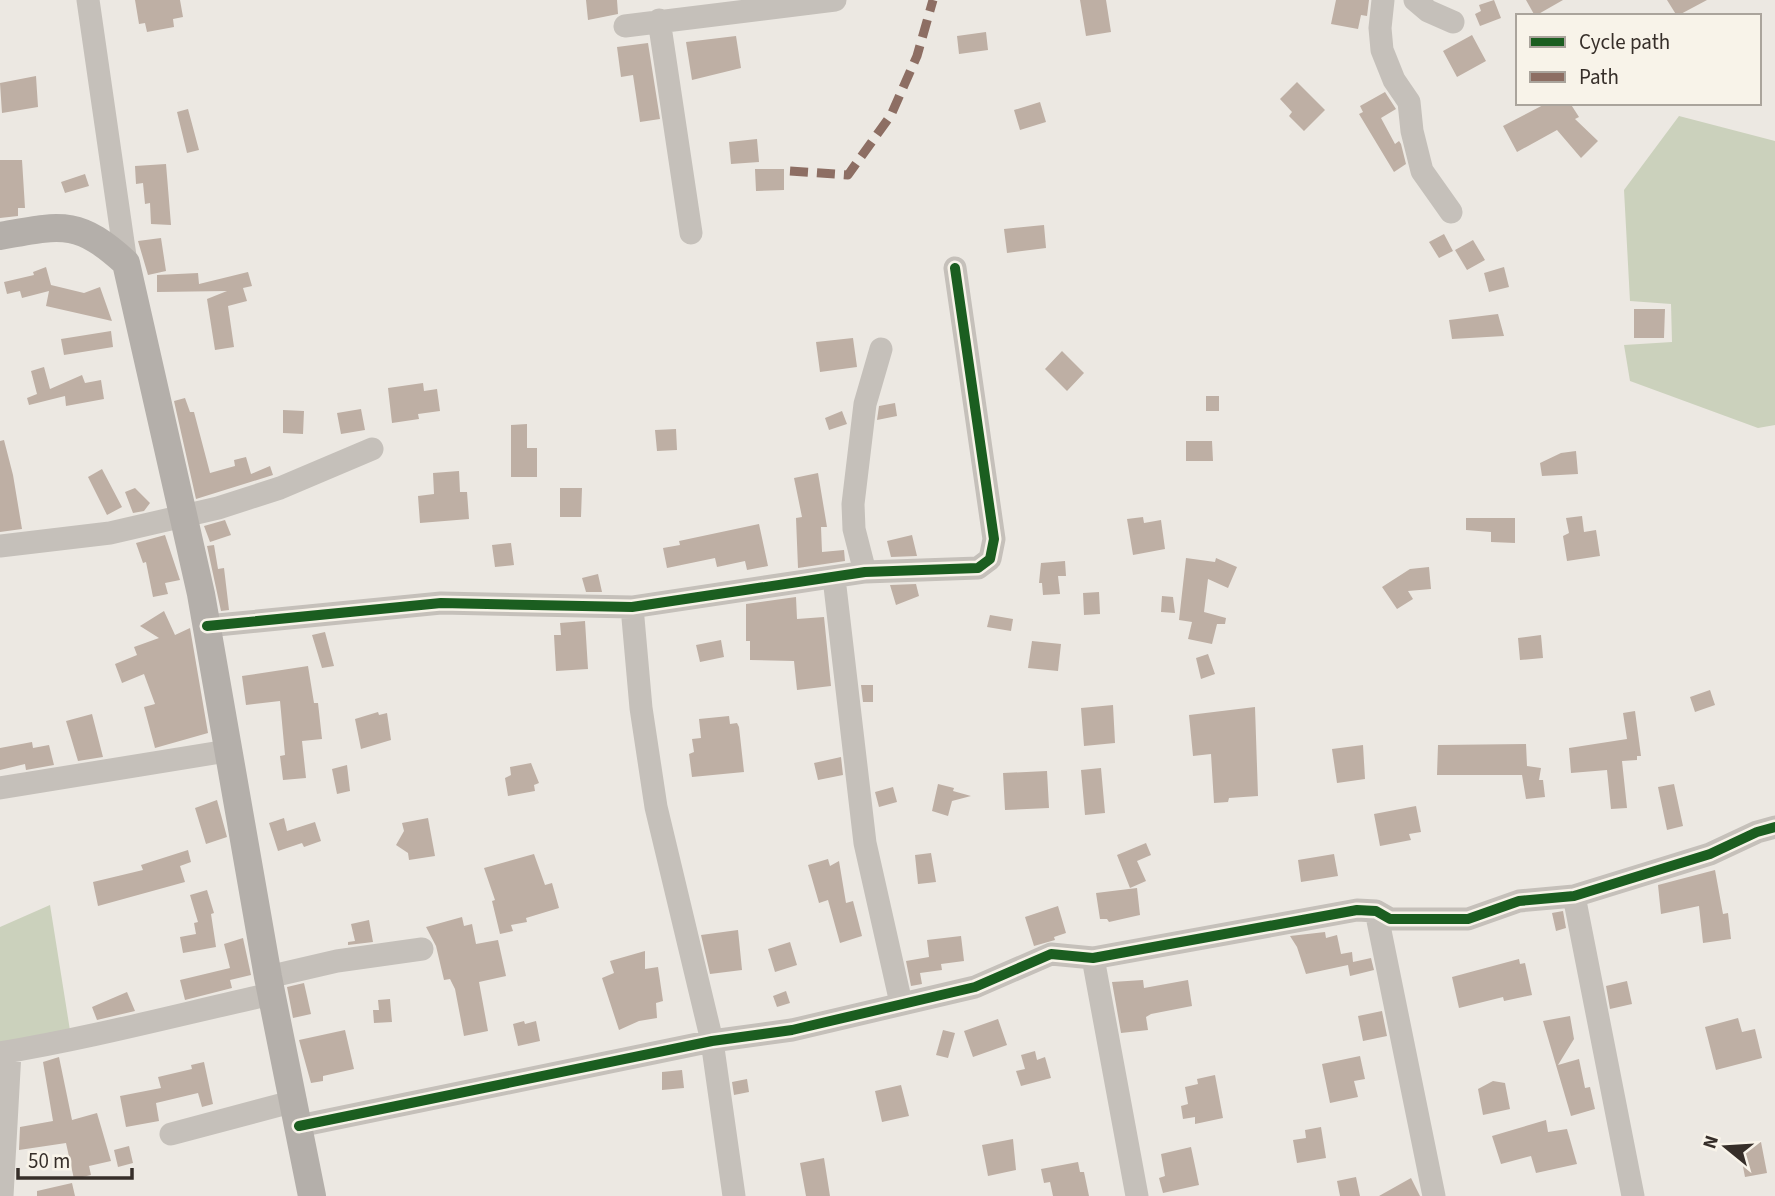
<svg xmlns="http://www.w3.org/2000/svg" width="1775" height="1196" font-family="'Source Sans 3',sans-serif">
<style>
.green{fill:#cbd1bc}
.building{fill:#beafa4}
.lines{fill:none;stroke-linecap:round;stroke-linejoin:round}
.minor{stroke:#c5c0ba;stroke-width:23}
.major{stroke:#b4afaa;stroke-width:28}
.quiet{stroke:#8d6e63;stroke-width:9;stroke-dasharray:18 9;stroke-linecap:butt}
.cycleway-casing{stroke:#f8f3e9;stroke-width:15}
.cycleway{stroke:#1b5e20;stroke-width:10}
</style>
<rect width="100%" height="100%" fill="#ece8e2"/>
<path class="green" d="M1679,116L1775,141V425L1758,428L1630,381L1624,345L1672,342L1671,304L1630,301L1624,190Z
M50,905L72,1043L0,1055V927Z"/>
<path class="building" d="M135,0H180L183,17L173,19L174,27L147,32L145,23L139,24Z
M586,0H617L618,14L588,20Z
M1080,0H1106L1111,32L1086,36Z
M1336,0H1369L1367,16L1361,15L1358,29L1331,24Z
M1494,0L1501,18L1480,26L1475,14L1481,11L1479,5Z
M1526,0H1563L1535,16Z
M1667,0H1707L1677,16Z
M986,32L988,50L959,54L957,36Z
M1472,35L1486,61L1457,77L1443,51Z
M736,36L741,68L692,80L686,42Z
M648,43L660,119L640,122L633,75L621,77L617,47Z
M36,76L38,107L2,113L0,83Z
M1297,82L1325,110L1304,131L1289,116L1292,112L1280,99Z
M1385,92L1396,109L1381,118L1395,144L1399,141L1401,144L1406,164L1394,172L1359,114L1363,112L1360,106Z
M1040,102L1046,122L1020,130L1014,110Z
M1547,103H1570L1579,117L1575,119L1598,141L1581,158L1557,130L1517,152L1503,126Z
M188,109L199,150L187,153L177,112Z
M757,139L759,162L731,164L729,142Z
M0,160H22L25,208H18V216L0,218Z
M166,164L171,225L151,224L150,203L145,204L143,183L136,184L135,166Z
M755,169H784V190L756,191Z
M85,174L89,186L65,193L61,182Z
M1044,225L1046,248L1007,253L1004,229Z
M1444,234L1453,251L1439,258L1429,242Z
M161,238L166,271L148,275L138,241Z
M1473,240L1485,260L1467,270L1455,250Z
M46,267L51,285L84,293L100,287L112,321L46,306L49,291L22,298L20,291L7,294L4,282L34,275L33,272Z
M1504,267L1509,287L1489,292L1484,273Z
M248,272L252,286L243,288L247,301L228,306L234,347L215,350L207,299L227,291L157,292V275L198,273L199,284Z
M1634,309H1665L1664,338H1634Z
M1498,314L1504,336L1452,339L1449,320Z
M111,331L113,347L64,355L61,339Z
M853,338L857,367L820,372L816,342Z
M1062,351L1084,373L1067,391L1045,369Z
M44,367L50,389L82,375L85,383L101,380L104,399L66,406L65,396L29,405L27,398L37,394L31,371Z
M423,383L424,391L437,389L440,411L418,414L419,419L392,423L388,388Z
M1206,396H1219V411H1206Z
M185,398L190,412H194L210,473L235,466L234,460L246,457L251,474L270,466L273,475L196,499L174,401Z
M895,403L897,416L877,420L879,406Z
M361,409L365,430L341,434L337,413Z
M283,410L304,411L303,434L283,433Z
M842,411L847,424L829,430L825,418Z
M527,424V448H537V477H511V425Z
M676,429L677,450L657,451L655,430Z
M4,440L13,475L22,529L0,532V441Z
M1186,441H1212L1213,461H1186Z
M1576,451L1578,474L1542,476L1540,463L1561,453Z
M102,469L122,507L107,515L88,477Z
M459,471L460,492H467L469,519L420,523L418,496L434,494L433,473Z
M818,473L827,527H821L822,552L844,550L845,561L798,568L796,518L802,517L794,478Z
M135,488L150,503L144,511L133,513L125,492Z
M560,488H582L581,517H560Z
M1582,516L1584,532L1596,530L1600,556L1567,561L1563,536L1569,533L1566,518Z
M1143,517L1144,523L1161,520L1165,549L1133,555L1127,519Z
M1466,518H1515V543L1491,542V532L1466,530Z
M225,520L231,535L210,542L204,526Z
M759,524L768,566L747,570L745,561L717,567L715,558L667,568L663,548L680,545L679,541Z
M165,535L180,580L165,583L168,594L153,597L146,562L143,563L136,543Z
M912,535L917,556L891,557L887,541Z
M511,543L514,565L495,567L492,545Z
M214,545L218,569L224,568L229,610L221,611L207,546Z
M1186,558L1215,562L1216,558L1237,567L1228,588L1208,579L1204,612L1226,618L1225,624H1217L1212,644L1188,639L1192,622L1179,620Z
M1065,561L1066,576H1058L1060,594L1043,595L1042,583H1039L1041,563Z
M1429,567L1431,589L1408,591L1413,599L1397,609L1382,587L1410,569Z
M598,574L602,592H586L582,578Z
M916,584L919,596L896,605L890,585Z
M1099,592L1100,614L1084,615L1083,593Z
M1162,596L1173,597L1175,613L1161,612Z
M796,597L797,619L824,617L831,686L797,690L794,661L750,660V641H746V604Z
M164,611L175,635L190,628L208,733L155,748L144,707L155,704L144,674L122,683L115,664L137,655L134,647L159,638L140,626Z
M990,615L1013,619L1011,631L987,627Z
M585,621L588,669L556,671L554,635H561L560,623Z
M325,632L334,666L322,668L312,635Z
M1541,635L1543,658L1520,660L1518,638Z
M721,640L724,657L700,662L696,645Z
M1032,641L1061,644L1058,671L1028,668Z
M1208,654L1215,674L1201,679L1196,658Z
M308,666L314,703H318L322,739L302,741L306,778L283,780L280,756L285,755L280,701L246,705L242,676Z
M861,685H873V702H863Z
M1710,690L1715,705L1695,712L1690,697Z
M1113,705L1115,743L1084,746L1081,708Z
M1255,707L1258,796L1229,798L1228,802L1214,803L1211,754L1193,756L1189,715Z
M1635,711L1641,756H1637V760L1622,761L1627,808L1611,809L1607,770L1571,773L1569,748L1627,739L1623,713Z
M378,712L379,715L387,713L391,740L361,749L355,719Z
M92,714L103,757L78,761L66,721Z
M729,716L730,724L737,723L739,727L744,772L692,777L689,754L694,752L692,739L701,738L699,719Z
M32,742L33,748L49,745L54,765L26,770L25,764L0,770V748Z
M1526,744L1527,766L1541,768L1539,780H1543L1545,797L1526,799L1522,775H1437L1438,745Z
M1363,745L1365,779L1337,783L1332,749Z
M841,757L843,775L818,780L814,763Z
M531,763L539,783L534,785L535,791L508,796L505,778L511,775L510,767Z
M347,765L350,791L337,794L332,769Z
M1101,768L1105,813L1085,815L1081,770Z
M1047,771L1049,808L1005,810L1003,773Z
M938,784L954,788L953,791L971,796L952,801L948,816L932,811Z
M1674,784L1683,826L1667,830L1658,787Z
M893,787L897,802L879,807L875,792Z
M217,800L227,837L206,844L195,808Z
M1416,806L1421,832L1409,834L1411,840L1380,846L1374,814Z
M284,818L287,831L315,822L321,841L304,847L302,843L278,851L269,823Z
M428,818L435,856L409,860L408,853L396,845L404,831L402,823Z
M1146,843L1151,855L1137,861L1146,881L1130,888L1117,855Z
M188,850L191,862L180,866L185,882L98,906L93,882L143,870L141,865Z
M931,853L936,882L918,884L915,855Z
M534,854L545,885L552,883L559,908L526,918L527,922L511,925L513,931L500,934L492,901L495,900L484,868Z
M1334,854L1338,876L1301,882L1298,860Z
M828,859L830,866L839,861L846,903L853,901L862,936L840,943L828,900L819,903L808,865Z
M1715,870L1723,914L1728,913L1731,939L1703,943L1699,906L1661,914L1658,885Z
M1137,888L1140,915L1109,922L1107,919H1100L1096,893Z
M207,890L214,913L211,914L216,947L183,953L180,937L196,934L194,923L198,922L190,895Z
M1058,906L1066,933L1054,937L1055,940L1034,946L1025,917Z
M1563,911L1566,928L1556,931L1552,913Z
M462,917L464,926L472,924L476,944L498,940L506,976L479,982L488,1031L464,1036L455,989L450,979L444,980L436,946L426,927Z
M369,920L373,942L348,945V942L355,941L351,924Z
M738,930L742,970L710,974L701,935Z
M1325,932L1326,938L1337,935L1341,954L1352,952L1353,962L1371,958L1374,970L1350,976L1348,965L1306,974L1297,947L1290,936Z
M961,936L964,961L941,964L942,970L920,973L922,984L911,986L906,961L929,957L927,940Z
M243,938L251,975L230,980L232,988L185,1000L180,980L230,968L224,944Z
M790,942L797,965L775,972L768,949Z
M645,951V969L658,967L663,1001L656,1003L657,1018L639,1021L619,1030L602,978L614,973L610,961Z
M1519,959L1520,964L1525,963L1532,995L1504,1001L1503,997L1459,1008L1452,977Z
M1143,980L1144,988L1188,980L1192,1006L1151,1014L1146,1017L1148,1030L1121,1033L1112,982Z
M1627,981L1632,1004L1610,1009L1606,986Z
M304,983L311,1014L293,1018L287,987Z
M786,991L790,1003L777,1007L773,996Z
M127,992L135,1011L97,1020L92,1007Z
M390,999L392,1022L374,1023L373,1010H379L378,1000Z
M1382,1011L1387,1036L1363,1041L1358,1016Z
M1570,1016L1574,1039L1558,1065L1579,1059L1585,1088L1590,1087L1595,1109L1571,1116L1543,1021Z
M1738,1018L1742,1032L1755,1029L1762,1058L1716,1070L1705,1027Z
M998,1019L1007,1045L973,1057L964,1031Z
M524,1021L525,1024L536,1021L540,1041L518,1046L513,1024Z
M345,1030L354,1069L323,1076V1081L311,1083L299,1040Z
M943,1030L955,1033L948,1058L936,1055Z
M1035,1051L1037,1060L1045,1057L1051,1078L1021,1086L1016,1071L1025,1069L1021,1055Z
M1360,1056L1365,1079L1354,1081L1358,1097L1330,1103L1322,1064Z
M59,1057L72,1120L97,1113L111,1161L89,1166L91,1175L74,1179L66,1143L19,1150L20,1127L53,1121L43,1062Z
M204,1062L213,1104L202,1107L198,1093L156,1103L159,1121L126,1127L120,1096L161,1088L158,1077L192,1069L191,1065Z
M682,1070L684,1088L662,1090V1072Z
M1215,1075L1223,1118L1195,1124V1117L1183,1119L1181,1106L1188,1104L1185,1087L1198,1084L1197,1079Z
M747,1079L749,1092L734,1095L732,1082Z
M1493,1081L1505,1083L1510,1109L1483,1115L1478,1089Z
M901,1085L909,1116L882,1122L875,1091Z
M1546,1120L1548,1132L1567,1129L1577,1164L1536,1173L1531,1156L1501,1164L1492,1136Z
M1321,1127L1326,1158L1297,1163L1293,1140L1306,1138L1305,1130Z
M1013,1139L1016,1170L988,1176L982,1145Z
M1761,1142L1767,1173L1745,1177L1739,1146Z
M129,1146L133,1163L118,1167L114,1150Z
M1191,1147L1199,1185L1163,1193L1159,1178L1165,1176L1161,1154Z
M824,1158L830,1196H806L800,1163Z
M1078,1162L1080,1172H1084L1089,1196H1053L1050,1182L1044,1183L1041,1169Z
M1356,1177L1360,1196H1340L1337,1181Z
M1411,1178L1420,1196H1379Z
M72,1183L75,1196H37V1191Z"/>
<g class="lines">
<path class="minor" d="M88,0L126,263
M1383,0L1380,28L1382,50L1394,80L1409,102L1412,131L1422,171L1451,212
M1415,0L1428,11L1453,22
M659,20L691,233
M625,26L835,0
M0,546L110,533L218,508L280,488L372,449
M865,572L854,529L853,504L865,404L881,349
M834,578L865,843L901,1003
M632,607L641,708L656,807L712,1041L734,1196
M207,626L441,603L632,607L865,572L978,568L990,559L994,539L955,268
M0,788L227,751
M1574,896L1633,1196
M1376,911L1434,1196
M1093,958L1137,1196
M268,977L337,961L422,949
M0,1053C91,1038 181,1014 271,994
M299,1126L712,1041L792,1030L975,987L1051,954L1093,958L1357,910L1376,911L1390,919H1468L1519,901L1574,896L1710,854L1757,832L1775,827
M171,1134L295,1101
M2,1196L10,1052"/>
<path class="major" d="M0,236C61,225 78,219 126,263L201,594L268,977L312,1196"/>
<path class="quiet" d="M790,171L848,175L891,115L917,56L933,0"/>
<defs>
<path id="cycleway" d="M207,626L441,603L632,607L865,572L978,568L990,559L994,539L955,268
M299,1126L712,1041L792,1030L975,987L1051,954L1093,958L1357,910L1376,911L1390,919H1468L1519,901L1574,896L1710,854L1757,832L1775,827"/>
</defs>
<use href="#cycleway" class="cycleway-casing"/>
<use href="#cycleway" class="cycleway"/>
</g>
<rect x="1516" y="14" width="245" height="91" fill="#f8f3e9" stroke="#aaa49c" stroke-width="2"/>
<rect x="1530" y="37" width="35" height="10" fill="#1b5e20" stroke="#aaa49c" stroke-width="2"/>
<text x="1579" y="49" font-size="21" fill="#362e29">Cycle path</text>
<rect x="1530" y="72" width="35" height="10" fill="#8d6e63" stroke="#aaa49c" stroke-width="2"/>
<text x="1579" y="84" font-size="21" fill="#362e29">Path</text>
<g transform="translate(1726 1147) rotate(288)" stroke="#f8f3e9" stroke-width="5" paint-order="stroke">
<path d="M0-5L12 26L0 18L-12 26Z" fill="#362e29"/>
<text y="-10" font-size="19" font-weight="bold" text-anchor="middle" fill="#362e29">N</text>
</g>
<path d="M18 1168v10h114v-10" fill="none" stroke="#362e29" stroke-width="3.5"/>
<text x="28" y="1168" font-size="21" fill="#362e29" stroke="#f8f3e9" stroke-width="5" paint-order="stroke">50 m</text>
</svg>
